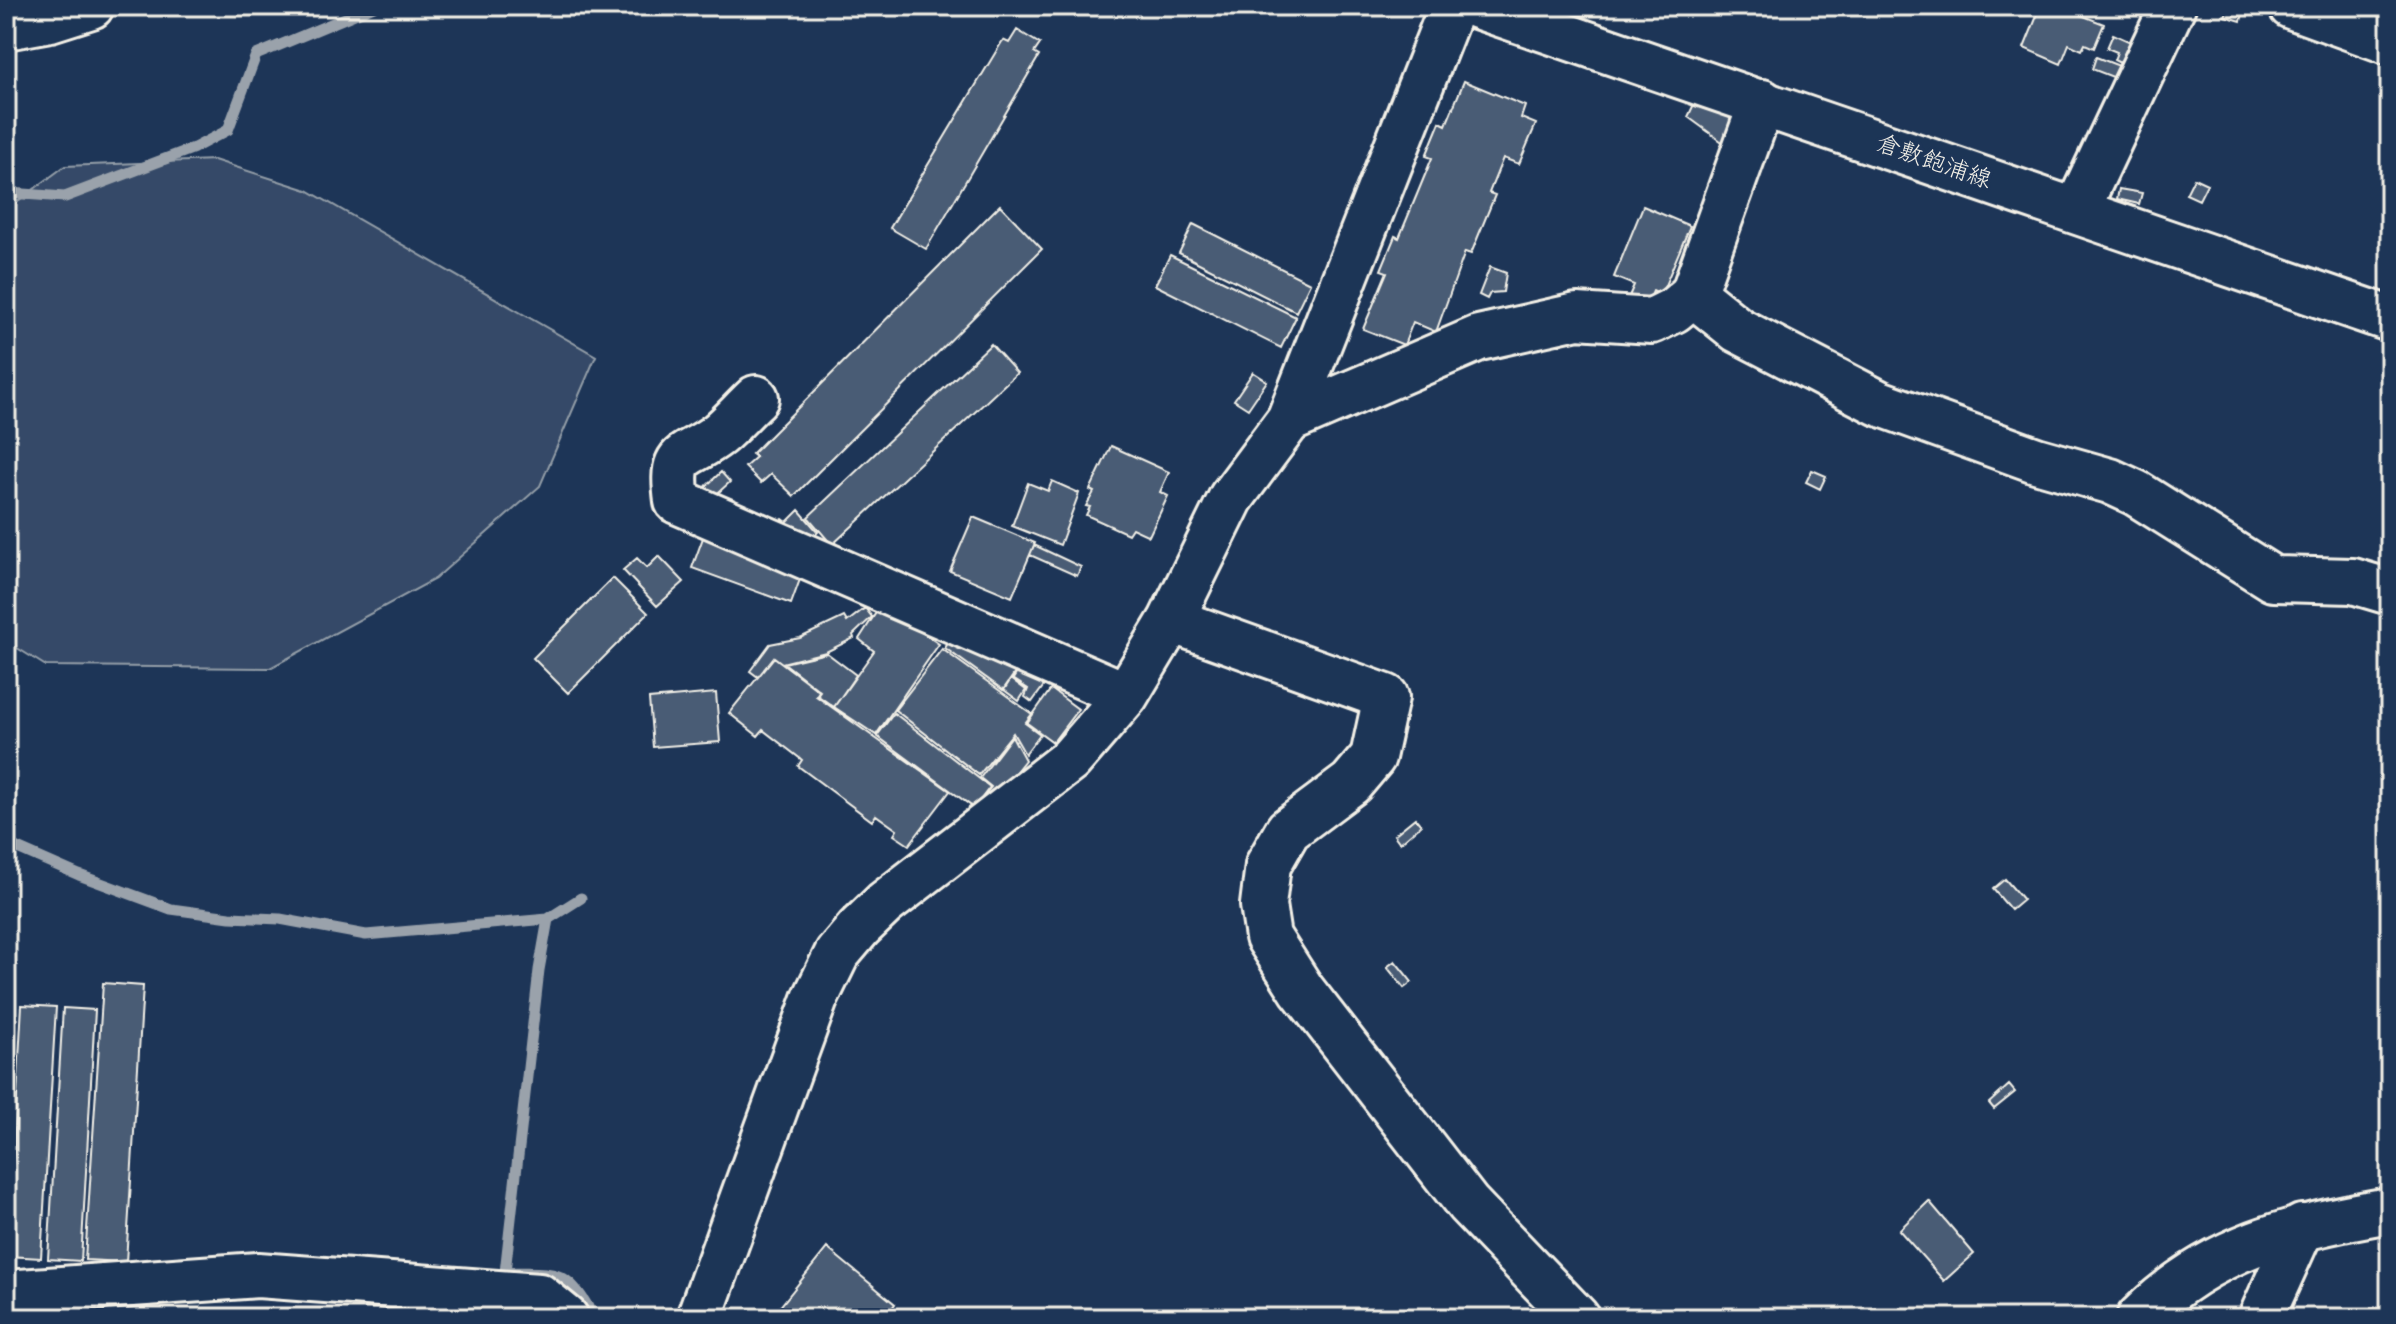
<svg xmlns="http://www.w3.org/2000/svg" width="2396" height="1324" font-family="'Shantell Sans','Klee One',sans-serif">
<style>
.green{fill:#354a67;stroke:#949ea8;stroke-width:2}
.lines{fill:none;stroke-linecap:round;stroke-linejoin:round}
.stream{stroke:#9aa2ab;stroke-width:11}
.building{fill:#485b74;stroke:#f4f1e8;stroke-width:2}
.minor-casing{stroke:#f4f1e8;stroke-width:50}
.major-casing{stroke:#f4f1e8;stroke-width:50}
.minor{stroke:#1d3557;stroke-width:44}
.major{stroke:#1d3557;stroke-width:44}
.labels{text-anchor:middle;dominant-baseline:central;stroke-width:6;stroke-linejoin:round;paint-order:stroke}
.street-label{font-size:24px;fill:#f4f1e8;stroke:#1d3557}
</style>
<rect width="100%" height="100%" fill="#1d3557"/>
<filter id="ink" filterUnits="userSpaceOnUse"><feTurbulence type="fractalNoise" baseFrequency=".0125" numOctaves="2"/><feDisplacementMap in="SourceGraphic" scale="16" xChannelSelector="R" yChannelSelector="G"/><feConvolveMatrix kernelMatrix="1 2 1 2 8 2 1 2 1" color-interpolation-filters="sRGB"/></filter>
<g filter="url(#ink)">
<path class="green" d="M214,160L307,190L596,356L540,486L435,579L270,668L46,666L6,641V210L65,166Z"/>
<g class="lines">
<path class="stream" d="M6,195L10,193L65,197L194,148L228,130L256,55L374,6
M6,843L79,875L171,909L230,917L280,919L366,935L548,919
M581,898L548,919L539,970L505,1272C549,1274 564,1265 588,1307L586,1318"/>
</g>
<path class="building" d="M2041,6H2058L2104,24L2094,48L2085,44L2082,50L2069,44L2061,64L2024,48Z
M2229,6L2245,7L2241,21L2225,16Z
M1017,30L1040,44L1034,53L1039,56L926,249L890,228L1003,40L1009,43Z
M2113,34L2133,43L2124,65L2114,60L2117,52L2107,48Z
M2096,57L2122,67L2118,79L2092,69Z
M1464,81L1525,106L1521,118L1536,124L1519,164L1503,158L1489,193L1495,195L1471,254L1465,252L1436,332L1413,322L1404,345L1363,329L1387,272L1381,270L1395,236L1399,238L1432,158L1426,156L1440,122L1446,125Z
M1695,102L1748,121L1725,144L1688,117Z
M2194,178L2207,184L2199,200L2186,194Z
M2119,189L2142,193L2139,204L2117,199Z
M1000,205L1042,249L794,496L771,474L761,483L745,467L756,457L752,454Z
M1643,206L1690,226L1661,295L1653,291L1645,310L1626,303L1634,285L1614,277Z
M1193,224L1310,283L1296,312L1179,253Z
M1170,255L1296,317L1281,348L1155,285Z
M1490,267L1506,273L1503,292L1490,293L1487,299L1479,295Z
M991,344L1017,373L832,545L808,517Z
M1253,372L1267,381L1248,409L1234,400Z
M1111,446L1169,472L1160,492L1168,496L1149,536L1132,528L1128,534L1086,515L1090,507L1086,506L1094,492L1090,490Z
M1812,470L1826,476L1820,489L1806,482Z
M721,472L730,482L710,500L701,491Z
M1052,481L1079,493L1060,545L1012,526L1028,483L1048,491Z
M799,510L818,532L802,548L767,532L783,519L787,522Z
M973,517L1035,543L1012,597L950,571Z
M704,535L803,571L791,604L692,568Z
M1034,545L1081,567L1077,576L1030,555Z
M659,556L684,582L657,606L623,570L637,558L647,568Z
M613,578L648,613L568,693L533,658Z
M881,605L939,644L876,735L834,707L874,651L859,639Z
M865,608L872,617L853,635L854,638L826,652L782,663L774,657L758,677L750,671L770,644L800,638L844,617L847,622Z
M952,637L1019,667L1003,690L945,648Z
M942,649L1032,714L1025,723L1040,734L1025,754L1013,733L979,775L895,710Z
M827,653L856,675L834,707L817,695L820,691L784,663Z
M774,657L819,691L816,696L950,791L909,845L894,835L897,830L876,815L872,821L798,766L802,760L763,730L758,736L729,713Z
M1020,668L1048,680L1032,702L1025,697L1028,689L1013,679Z
M1011,679L1026,690L1019,701L1004,690Z
M1051,689L1078,709L1053,742L1027,723Z
M716,693L720,742L653,747L649,699Z
M894,713L990,787L974,808L877,736Z
M1012,736L1025,760L994,799L986,793L991,787L980,778Z
M1415,818L1421,825L1400,843L1394,835Z
M2005,879L2023,900L2011,910L1993,889Z
M1395,961L1412,982L1404,988L1387,967Z
M103,983L143,986L126,1262L85,1260Z
M22,1005L56,1007L41,1258L8,1256Z
M63,1008L95,1010L81,1261L48,1259Z
M2009,1085L2015,1092L1994,1109L1989,1103Z
M1929,1201L1974,1254L1944,1281L1899,1230Z
M827,1248L895,1304L884,1318H771Z"/>
<g class="lines">
<defs>
<path id="minor" d="M2291,6L2390,42
M2077,210L2173,6
M1693,294L1762,102
M756,398C744,409 732,423 719,434C684,461 670,447 677,501L1126,695
M1289,420L1479,338L1577,316L1652,321L1674,310L1693,294L1738,330L1879,403L2036,460L2110,481L2136,493L2273,579L2353,581L2390,592
M1171,620L1386,697L1373,757L1351,783L1288,830L1268,865L1263,905L1268,937L1302,990L1468,1204L1577,1318
M6,1293L258,1275L539,1296L566,1318
M699,1318L815,999L837,954L859,928L885,903L1070,760L1126,695L1171,620L1231,498L1289,420L1452,6
M2139,1318C2210,1247 2294,1226 2390,1210
M2261,1318L2302,1227"/>
<path id="major" d="M1477,6L2390,319
M6,27L50,19L91,6"/>
</defs>
<use href="#minor" class="minor-casing"/>
<use href="#major" class="major-casing"/>
<use href="#minor" class="minor"/>
<use href="#major" class="major"/>
</g>
</g>
<g class="labels">
<g class="street-label">
<text transform="translate(1934 161) rotate(19)">倉敷飽浦線</text>
</g>
</g>
<rect width="2396" height="1324" fill="none" stroke="#1d3557" stroke-width="32"/>
<rect x="16" y="16" width="2364" height="1292" fill="none" stroke="#f4f1e8" stroke-width="3" filter="url(#ink)"/>
</svg>
